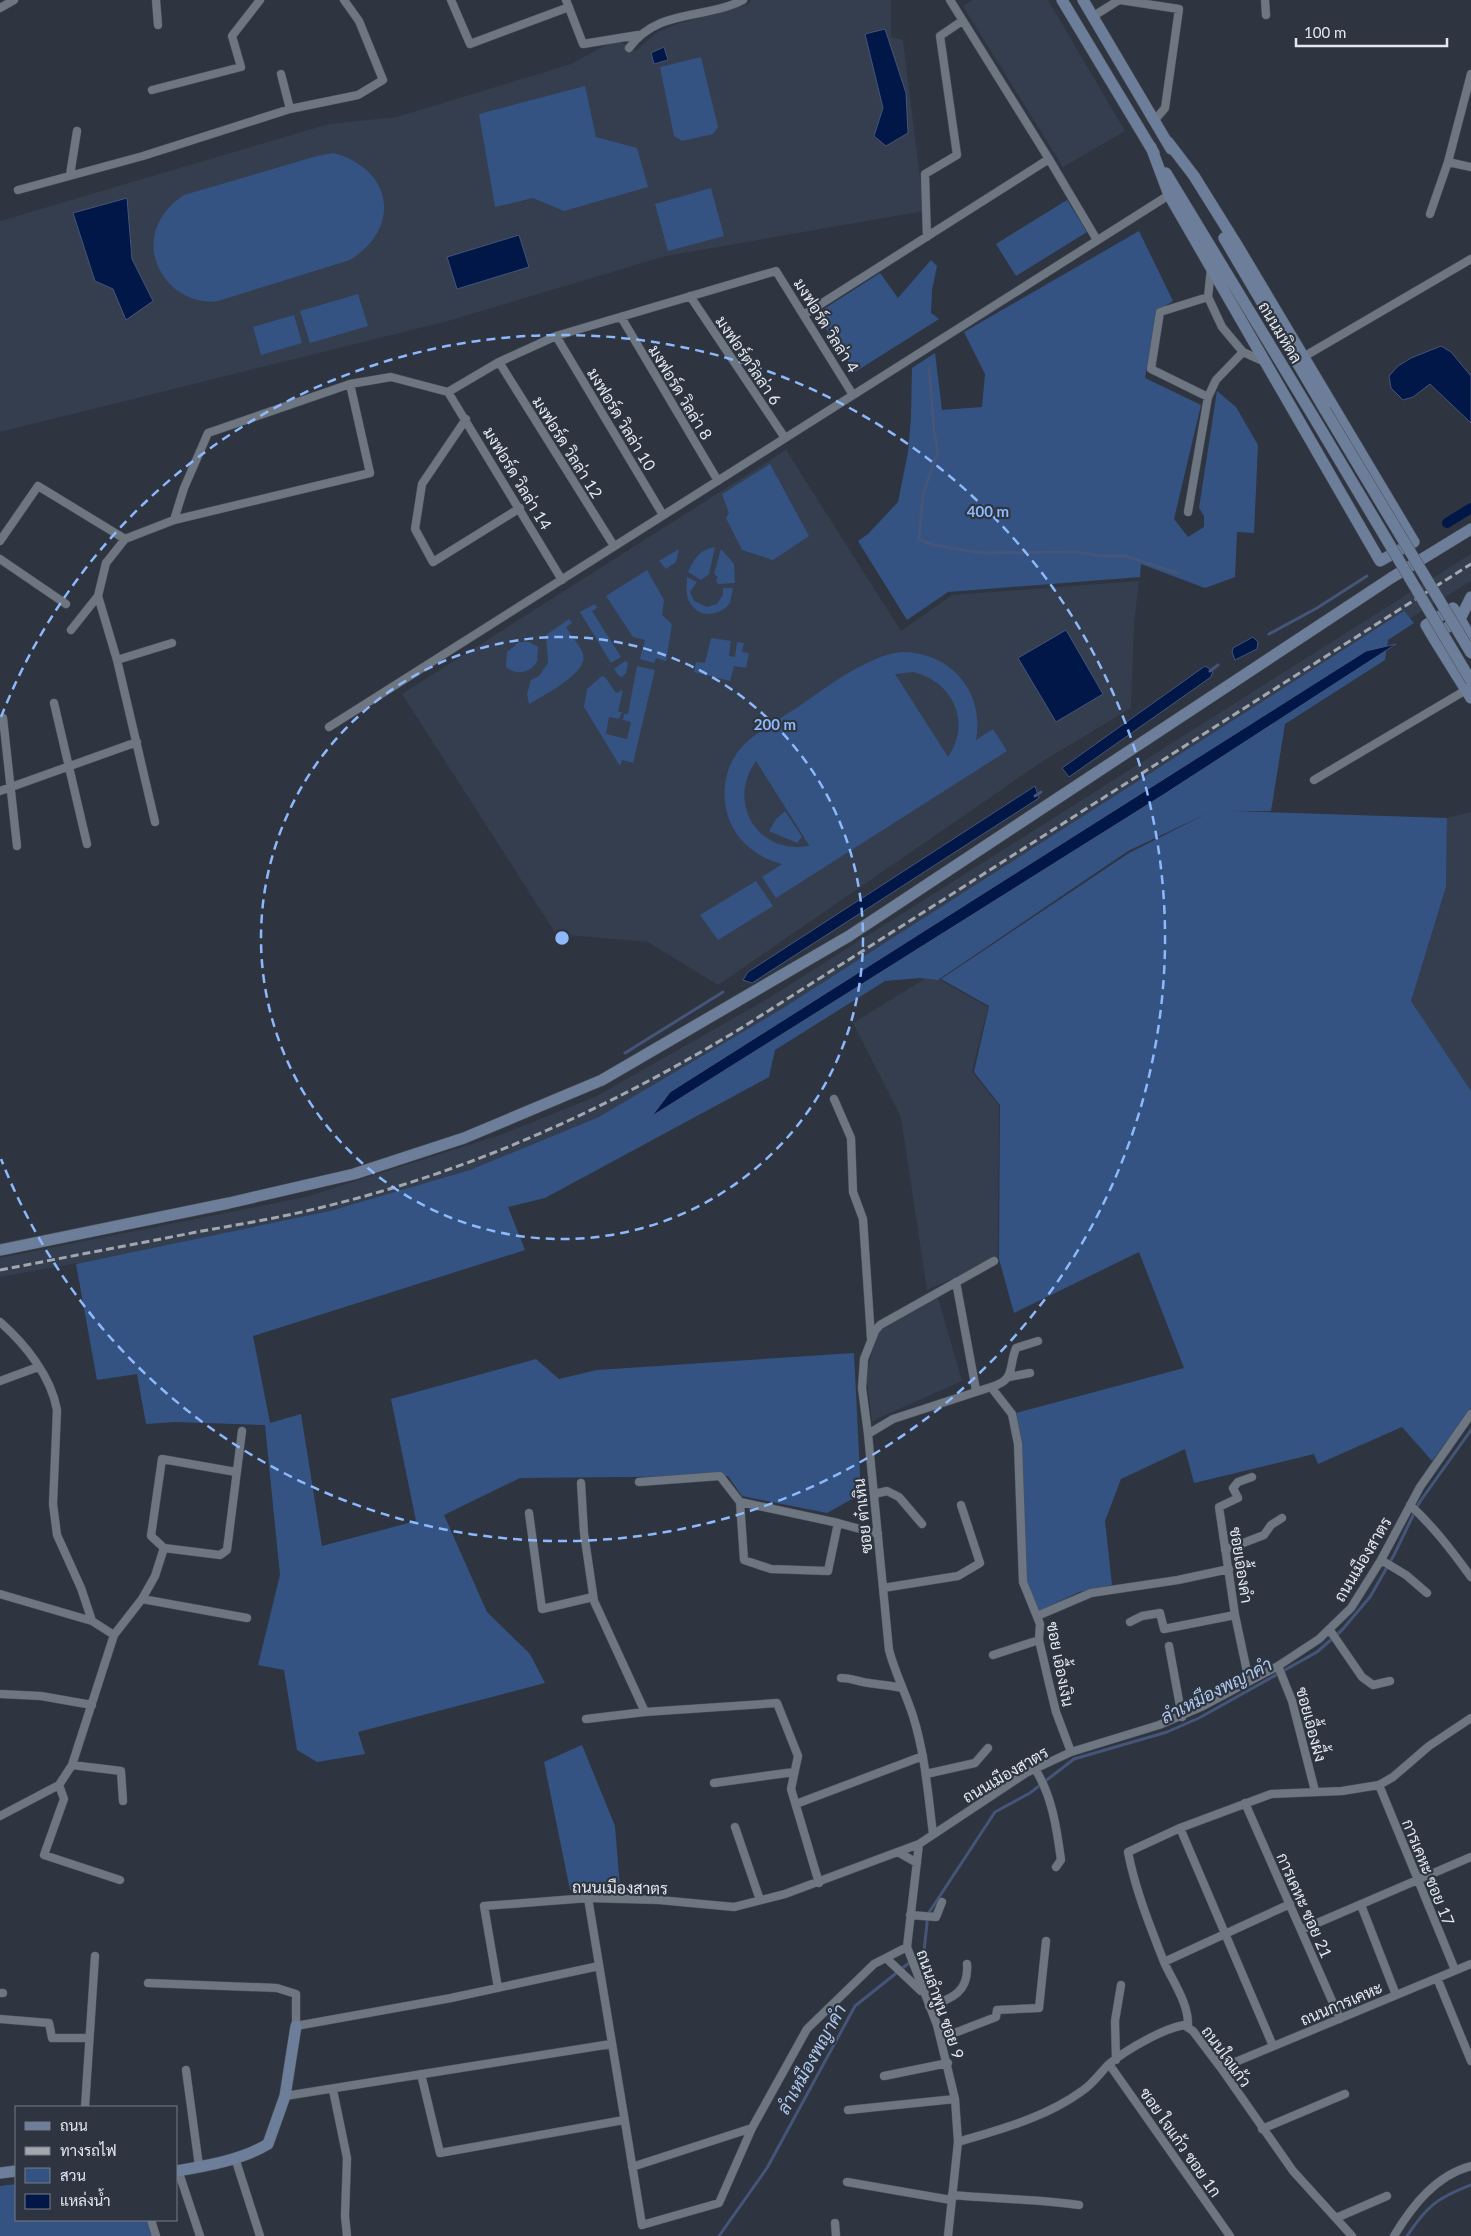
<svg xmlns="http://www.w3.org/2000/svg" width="1471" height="2236" font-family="Lato,Sarabun,sans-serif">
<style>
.built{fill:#343e4e}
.green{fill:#345383;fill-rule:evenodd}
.water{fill:#001747;stroke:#445579}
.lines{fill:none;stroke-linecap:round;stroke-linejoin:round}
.stream{stroke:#445579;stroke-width:3}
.canal{stroke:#001747;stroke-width:10}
.street-casing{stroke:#4b525a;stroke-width:9}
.secondary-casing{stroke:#4b525a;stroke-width:12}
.street{stroke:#6e7682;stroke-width:8}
.secondary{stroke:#6c7e99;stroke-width:11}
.rail{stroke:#a2a7af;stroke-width:3;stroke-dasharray:8 4;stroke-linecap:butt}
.secondary-bridge-casing{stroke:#4b525a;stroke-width:12;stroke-linecap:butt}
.secondary-bridge{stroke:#6c7e99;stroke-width:11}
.ring{fill:none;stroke:#8db9fc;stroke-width:2.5;stroke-dasharray:9 6}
.labels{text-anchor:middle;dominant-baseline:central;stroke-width:4.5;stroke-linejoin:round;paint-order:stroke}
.street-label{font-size:16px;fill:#e3e7ee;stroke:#2e3540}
.water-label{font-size:18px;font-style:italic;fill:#afc8ee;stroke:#2e3540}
.centre{fill:#8db9fc;stroke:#2e3540;stroke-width:2.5}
.ring-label{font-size:15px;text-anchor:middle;font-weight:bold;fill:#8db9fc;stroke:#2e3540;stroke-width:4.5;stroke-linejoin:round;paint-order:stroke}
</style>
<rect width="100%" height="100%" fill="#2e3540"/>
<path class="built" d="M751,0H891V37L903,40L924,211L666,256L448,321L0,432V221L329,124L397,117L571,64L617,39L635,51L658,32L677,24L749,4Z
M973,0H1048L1125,131L1063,167L963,6Z
M786,450L901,631L952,595L1139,581L1134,624L1131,708L1043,761L718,985L648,942L556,934L402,694Z
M1471,554V581L1466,584L1167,767L621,1110L567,1135L382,1202L222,1237L0,1277V1258L306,1197L503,1134L597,1096L764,1001Z
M1471,812V1091L1411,1001L1446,887L1447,818Z
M931,975L988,1007L972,1072L999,1105L998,1258L927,1290L901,1117L853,1023Z
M938,1298L962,1381L872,1421L866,1374L879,1328Z"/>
<path class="green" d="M701,57L718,127L713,134L682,141L674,136L660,67Z
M585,86L596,137L637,148L648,187L564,211L533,198L495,207L479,114Z
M334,153C393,170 402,227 350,260L218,301C175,307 138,260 160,220C166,209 174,202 184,195L317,156Z
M711,188L724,236L668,251L655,204Z
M1067,200L1087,232L1016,276L996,244Z
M1139,231L1173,301L1157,311L1145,378L1201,405L1174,519L1188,537L1204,527V516L1199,508L1217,391L1236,407L1258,445L1254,533L1237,532L1235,577L1205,588L1141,564L1140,577L948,592L907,620L858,541L868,534L898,502L908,452L911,418L912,368L935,353L942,410L982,407L985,374L964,332Z
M931,260L937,266L932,290L931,313L939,319L855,372L816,314L880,273L898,298Z
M358,294L368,326L310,343L300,311Z
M294,315L302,343L261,355L253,327Z
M770,464L809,536L773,560L742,550L726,518L729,513L722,494Z
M715,547L709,574L701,580L688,572C694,559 700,549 715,547Z
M679,549L676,562L666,569L659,561Z
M721,549L734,564L735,583L718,584L716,581L718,577L714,574Z
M647,570L664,600L662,615L672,624L666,661L656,658L654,663L640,659L645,640L633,637L606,596Z
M687,577L697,582L690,592L694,601L707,607L717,604L723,595V588H733L730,603C719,617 698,619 689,601C685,593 687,585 687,577Z
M595,604L597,608L592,611L621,657L611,663L580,612Z
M1404,611L1414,623L1388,640L1385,660L1285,724L1271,811H1232L1447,818L1446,887L1411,1001L1471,1091V1408L1432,1461L1402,1427L1318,1464L1314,1454L1194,1483L1185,1449L1121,1479L1105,1521L1112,1585L1079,1592L1039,1611L1026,1580L1021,1444L1016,1413L1184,1368L1139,1252L1014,1313L999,1259L1000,1105L974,1072L989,1006L941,979L1129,853L1208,813L1128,851L938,980L920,978L885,981L775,1050L769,1077L545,1198L508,1207L525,1250L253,1336L270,1423L301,1414L322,1546L416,1521L391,1399L536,1359L559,1379L597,1370L854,1353L861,1494L827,1513L742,1496L728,1476L520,1478L444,1515L487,1612L530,1654L545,1683L358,1732L365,1754L317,1762L297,1750L284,1670L258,1665L280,1575L265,1425L175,1422L146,1424L137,1374L97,1380L76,1264L330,1211L470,1170L599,1117L780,1010Z
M569,619L572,623L566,627C571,636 580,645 583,654C589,673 542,696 529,704L527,694L531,680L539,676L548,663L546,635Z
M711,638L731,641L729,656L735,657L737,642L744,643L742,652L749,653L746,668L734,666L730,681L694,672L696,662L705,663Z
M519,642H529L538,647L537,662C530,673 516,676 506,667L507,652Z
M902,652C950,652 985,691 976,740L993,729L1007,751L776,898L762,877L782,864C759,858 740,844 730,822C721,800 723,773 737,753C751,734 775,722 795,709C821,691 847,671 876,659C884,655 893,653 902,652ZM913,672C953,681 972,723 948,757L895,674ZM756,761L809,845V846C758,855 726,803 756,761Z
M625,661L628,663L626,673L622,677L619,676L614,669Z
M637,666L655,670L633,763L622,760L620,766L584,707L587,689L602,676L605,677L616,693L623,690L618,712H622L619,719L609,717L606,734L627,739L631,722L623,720L624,714H628Z
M785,811L802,837L797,843L769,831L776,819Z
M756,881L773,906L718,940L700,915Z
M582,1745L615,1826L620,1888L570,1890L544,1762Z
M16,2184V2220H146L152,2236H0V2186Z"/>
<path class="water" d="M885,29L906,93L908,133L886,146L874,136L883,108L865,34Z
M664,47L668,60L654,64L651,53Z
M127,198L132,259L153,301L126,320L113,289L95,281L73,213Z
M519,235L529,267L457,289L447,257Z
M1441,346L1451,352L1471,376V423L1430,384L1413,397L1403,400L1391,388L1389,376L1398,366L1411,358Z
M1066,630L1103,694L1056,722L1018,658Z
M1253,637L1258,642L1257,649L1235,660L1232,652L1233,648Z
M1396,644L1163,795L652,1116L670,1092L1366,651Z
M1205,666L1213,671L1211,677L1069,777L1062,768Z
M1035,786L1039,798L752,983L743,980L748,972Z"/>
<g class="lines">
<path class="stream" d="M929,368L934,431L938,451L923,494L919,539L933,545L982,553L1077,552L1101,556H1125L1178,573
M1269,634L1317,608L1367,576
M1210,671L1218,665
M1035,796L1041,792
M625,1053L723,992
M719,2236L767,2168L855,2006L924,1951L928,1914L995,1812L1030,1793L1074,1759L1167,1732L1199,1718L1317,1652L1342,1630L1370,1597L1394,1555L1419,1503L1471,1430
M1407,2236C1427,2206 1437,2198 1471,2185"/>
<path class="canal" d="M1447,523L1471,508"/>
<defs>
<path id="street" d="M156,0L158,25
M451,0L470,44L569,7
M566,0L583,44L638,35
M950,0L1049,159L1097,240
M1120,0L1179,9L1165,108L1154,121
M1265,0L1266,15
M0,8L14,0
M1092,17L1119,0
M629,48C658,8 704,20 743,0
M281,74L290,109
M152,90L241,67L232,36L260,0
M1448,162L1471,167
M70,175L77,131
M18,190L143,156L290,109L358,95L383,80L359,21L344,0
M1430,214L1448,162L1471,74
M927,237L925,174L957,155L940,36L962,21
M1211,269L1208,297L1222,327L1243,352L1265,362
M690,296L785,438
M805,314L1049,159
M621,317L718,481
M556,336L663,515
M1305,356L1471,259
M499,362L614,546
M448,392L562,580
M1208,397L1151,369L1160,312L1208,297
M466,419L422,484L415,529L433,562L520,508
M1188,512L1208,397L1216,380L1243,352
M174,520L370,473L350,384
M0,541L38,486L125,539
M0,559L66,604
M71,630L98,596
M117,660L172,643
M54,703L87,844
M3,718L17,846
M329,727L1169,195
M1314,780L1466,690
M0,791L137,742
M155,822L117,660L98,596L106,563L125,539L174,520L184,488L208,433L350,384L391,377L448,392L499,362L556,336L776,271L853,395
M834,1099L851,1138L853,1192L863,1219L871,1338
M956,1282L976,1390
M0,1322C25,1344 51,1376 57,1410L53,1504L57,1535L81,1588L92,1621
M1009,1377L1030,1373
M0,1381L38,1367
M991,1387C1016,1380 1008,1368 1016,1348L1038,1341
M868,1434L893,1419L991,1387L1012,1414L1018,1444L1023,1582L1040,1624L1039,1640L1048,1679L1056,1712L1071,1752
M236,1472L162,1459L151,1536L164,1548L220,1555L227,1550L242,1431
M639,1482L720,1476L740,1502L838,1523L878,1534
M581,1483L584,1533L594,1601L645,1712
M874,1494L887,1491L899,1497L922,1524
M740,1502L744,1560L771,1569L828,1571L838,1523
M1410,1505C1434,1527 1452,1551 1471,1577
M529,1513L542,1609L593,1597
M1225,1550L1264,1535L1271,1525L1282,1518
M1381,1560L1406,1575L1427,1593
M883,1588L958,1576L980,1563L961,1505
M0,1594L92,1621L114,1635
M142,1599L247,1618
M1037,1616L1091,1593L1178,1580L1229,1569
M1130,1622L1142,1616L1160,1613L1164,1629L1235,1615
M1329,1629L1362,1677L1373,1685L1390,1681
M1169,1646L1182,1717
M993,1655L1039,1640
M1278,1666L1292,1701L1315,1791
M841,1678C852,1678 859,1682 869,1683C880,1685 890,1685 901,1688
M1249,1681L1235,1615L1219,1507L1238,1498L1233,1488L1238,1482L1252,1477
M0,1694L41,1696L92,1705
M586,1719L645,1712L777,1703L798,1756L791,1789L819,1883
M72,1765L121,1771L123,1801
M1035,1769C1052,1795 1057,1830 1061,1860L1056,1867
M926,1774L975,1763L988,1748
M714,1783L794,1772
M59,1785L64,1799L44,1855L120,1880
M1379,1785L1455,1970
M1245,1803L1340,2019
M796,1804L923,1756
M0,1816L59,1785L72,1765L114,1635L142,1599L155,1576L164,1548
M735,1827L760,1900
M1180,1828L1273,2046
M933,1834C928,1794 925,1754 913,1716C906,1694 895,1673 889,1650L868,1434L862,1388L864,1359L875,1331L880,1325L994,1261
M919,1844L907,1947L937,2025L955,2099L958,2142L948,2236
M898,1852L917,1863
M588,1898L642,2225L719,2203L752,2128L807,2029L874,1964L907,1947
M1361,1905L1396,1995
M910,1915L936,1917L942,1902
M1301,1930L1471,1857
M886,1958L921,1991
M1164,1962L1290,1904
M1437,1978L1471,2061
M148,1983L277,1988L296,1994V2026L451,1998L599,1966
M498,1988L484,1906L588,1898L659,1900L734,1907L785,1894L919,1844L1026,1773L1071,1752L1159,1725L1203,1706L1278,1666L1319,1639L1351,1608L1381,1560L1420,1487L1471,1414
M0,1993H3
M929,2006C953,1999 969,1991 967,1964
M0,2019L49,2023L52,2038H89
M1188,2026C1189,2004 1173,1982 1164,1962C1150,1926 1135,1889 1128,1852L1180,1828L1271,1794L1342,1791L1379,1785L1393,1777L1429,1746L1471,1718
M940,2035L957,2032L996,2017L997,2010L1039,2008L1046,1941
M1116,2060L1115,2021L1121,1985
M1109,2064L1230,2236
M1221,2068L1471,1964
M186,2070L199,2166
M421,2074L440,2153L624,2120
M884,2076L948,2063
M333,2090L347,2158L345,2216L347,2236
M285,2096L611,2044
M85,2107L95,1956
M848,2110L955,2099
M1262,2129L1345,2094
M958,2142C1001,2129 1045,2118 1082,2091C1093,2084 1100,2073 1109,2064C1126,2050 1162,2029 1184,2025L1193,2031L1221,2068L1293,2171L1352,2236
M235,2158L260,2236
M632,2167L752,2128
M178,2170L200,2236
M847,2182L951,2200
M952,2195C995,2199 1037,2199 1079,2205
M1336,2218L1387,2196
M151,2220L156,2236
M835,2223L836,2236
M1394,2236C1412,2206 1436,2175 1471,2166"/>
<path id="secondary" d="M1062,0L1154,153
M1083,0L1171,149
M1151,147L1169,195L1380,561L1414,542L1237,245L1194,176L1168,142
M1166,173L1313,416
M1224,238L1325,410
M1460,619L1471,597
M1433,637L1426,625L1453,608L1460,619
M1471,639L1460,619L1433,637L1471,698
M0,1250L229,1203L354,1174L464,1138L602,1080L849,936L1391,578L1471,529
M176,2171C206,2166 242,2160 268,2144L285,2096L296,2026
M0,2173L16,2171"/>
</defs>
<use href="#street" class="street-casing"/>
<use href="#secondary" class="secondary-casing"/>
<use href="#street" class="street"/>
<use href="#secondary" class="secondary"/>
<path class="rail" d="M0,1270C67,1257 135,1244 202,1231C242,1224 283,1217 323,1207C472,1171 612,1107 743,1027L1471,564"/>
<defs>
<path id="secondary-bridge" d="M1325,410L1471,653
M1313,416L1471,681"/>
</defs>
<use href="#secondary-bridge" class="secondary-bridge-casing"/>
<use href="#secondary-bridge" class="secondary-bridge"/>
</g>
<g class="ring">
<circle cx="562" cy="938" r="301"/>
<path d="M1 717A603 603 0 1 1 1 1159"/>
</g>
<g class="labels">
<g class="street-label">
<text transform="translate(827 325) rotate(58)">มงฟอร์ด วิลล่า 4</text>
<text transform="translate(1281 332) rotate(59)">ถนนมหิดล</text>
<text transform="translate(749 360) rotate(56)">มงฟอร์ตวิลล่า 6</text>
<text transform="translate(681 392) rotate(59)">มงฟอร์ด วิลล่า 8</text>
<text transform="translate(622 419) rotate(59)">มงฟอร์ด วิลล่า 10</text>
<text transform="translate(568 447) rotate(58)">มงฟอร์ด วิลล่า 12</text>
<text transform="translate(518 478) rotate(59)">มงฟอร์ด วิลล่า 14</text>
<text transform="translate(862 1516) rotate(-96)">ซอย ต๋าเหิน</text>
<text transform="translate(1362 1559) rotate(-59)">ถนนเมืองสาตร</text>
<text transform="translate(1242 1565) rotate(81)">ซอยเอื้องคำ</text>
<text transform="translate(1061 1664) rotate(79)">ซอย เอื้องเงิน</text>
<text transform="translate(1312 1724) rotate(75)">ซอยเอื้องผื้ง</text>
<text transform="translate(1005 1774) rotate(-30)">ถนนเมืองสาตร</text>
<text transform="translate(1429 1872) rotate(68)">การเคหะ ซอย 17</text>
<text transform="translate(620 1887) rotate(1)">ถนนเมืองสาตร</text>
<text transform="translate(1305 1905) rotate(66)">การเคหะ ซอย 21</text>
<text transform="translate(1341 2003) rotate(-23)">ถนนการเคหะ</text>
<text transform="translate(941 2004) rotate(71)">ถนนลำพูน ซอย 9</text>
<text transform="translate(1227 2056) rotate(54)">ถนนใจแก้ว</text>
<text transform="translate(1181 2142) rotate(55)">ซอย ใจแก้ว ซอย 1ก</text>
</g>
<g class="water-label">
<text transform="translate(1216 1690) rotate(-27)">ลำเหมืองพญาคำ</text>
<text transform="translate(811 2059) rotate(-61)">ลำเหมืองพญาคำ</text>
</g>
</g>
<circle cx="562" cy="938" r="8" class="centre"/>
<g class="ring-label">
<text x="988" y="517">400 m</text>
<text x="775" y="730">200 m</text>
</g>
<rect x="15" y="2106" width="162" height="115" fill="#2e3540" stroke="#767c86"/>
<rect x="25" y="2122" width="25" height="8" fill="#6c7e99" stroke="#767c86"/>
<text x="60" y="2131" font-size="15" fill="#e3e7ee">ถนน</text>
<rect x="25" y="2147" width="25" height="8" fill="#a2a7af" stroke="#767c86"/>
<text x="60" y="2156" font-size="15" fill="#e3e7ee">ทางรถไฟ</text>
<rect x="25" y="2168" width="25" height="15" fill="#345383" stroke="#767c86"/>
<text x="60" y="2181" font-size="15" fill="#e3e7ee">สวน</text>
<rect x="25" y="2194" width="25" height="15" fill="#001747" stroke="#767c86"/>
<text x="60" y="2206" font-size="15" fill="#e3e7ee">แหล่งน้ำ</text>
<path d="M1296 38v8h151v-8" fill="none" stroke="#e3e7ee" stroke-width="2.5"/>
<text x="1304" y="38" font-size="15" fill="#e3e7ee" stroke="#2e3540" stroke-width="4" paint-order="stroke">100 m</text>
</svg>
